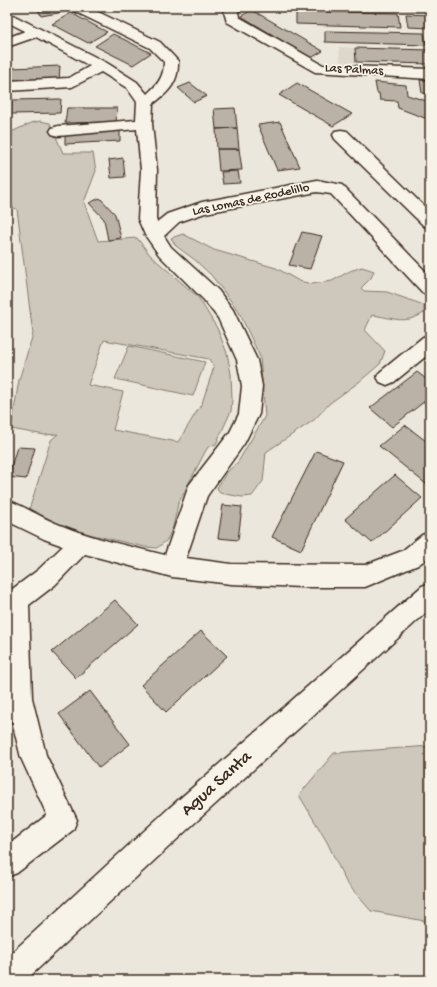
<svg xmlns="http://www.w3.org/2000/svg" width="437" height="987" font-family="'Gochi Hand',sans-serif">
<style>
.built{fill:#ddd7cc}
.green{fill:#cec8bc;stroke:#84796d;fill-rule:evenodd}
.building{fill:#bab2a7;stroke:#3b2a1e}
.lines{fill:none;stroke-linecap:round;stroke-linejoin:round}
.minor-casing{stroke:#3b2a1e;stroke-width:3}
.major-casing{stroke:#3b2a1e;stroke-width:3}
.minor{fill:#f7f3e8;fill-rule:evenodd}
.major{fill:#f7f3e8;fill-rule:evenodd}
.labels{text-anchor:middle;dominant-baseline:central;stroke-width:3.5;stroke-linejoin:round;paint-order:stroke}
.far-street-label{font-size:13px;fill:#3b2a1e;stroke:#f7f3e8}
.near-street-label{font-size:18px;fill:#3b2a1e;stroke:#f7f3e8}
</style>
<rect width="100%" height="100%" fill="#ece7dc"/>
<filter id="ink" filterUnits="userSpaceOnUse"><feTurbulence type="fractalNoise" baseFrequency=".025" numOctaves="2"/><feDisplacementMap in="SourceGraphic" scale="8" xChannelSelector="R" yChannelSelector="G"/><feConvolveMatrix kernelMatrix="1 2 1 2 8 2 1 2 1" color-interpolation-filters="sRGB"/></filter>
<g filter="url(#ink)">
<path class="built" d="M339,47L355,48L356,62H340Z"/>
<path class="green" d="M40,121L50,123L63,153H93L96,171L84,202L98,241L137,238L151,256L198,297L217,328L227,353L231,374L232,399L231,411L216,444L208,447L205,452L178,504L173,527L167,540L157,548L145,547L80,532L45,519L29,510L51,440L58,434L45,435L11,429L19,380L33,334L17,209L7,206V134L31,123ZM104,340L209,359L214,367L202,403L178,442L113,430L123,392L88,385Z
M183,234L214,250L276,268L299,281L312,284L332,281L350,271L362,267L374,271L371,278L361,288L364,291L387,292L424,305V313C403,325 395,318 372,315L365,330L385,351L380,364L359,382L330,403L314,420L266,452L263,481L252,496L242,497L220,493L217,488L227,472L238,462L265,416L260,357L239,312L225,293L211,275L195,260L176,246L171,238Z
M129,346L205,362L193,396L115,379Z
M430,746V922L371,911L346,882L327,842L299,795L334,753Z"/>
<path class="building" d="M37,7H62L64,12L41,16Z
M375,7H430V10L375,8Z
M252,10L323,51L311,58L241,16Z
M296,11L398,13L400,27L296,24Z
M71,13L107,32L88,43L52,24Z
M406,14L430,15V28L408,27Z
M325,31L424,33L426,45L325,42Z
M113,34L151,53L133,65L95,46Z
M355,48L430,50V64L356,62Z
M60,66L59,80L11,81L12,68Z
M420,80H430V94L422,93Z
M375,82L406,85L407,95L430,102V120L398,108L397,101L380,100L379,93H377Z
M190,83L207,96L194,102L178,88Z
M297,83L352,114L333,126L279,95Z
M61,99L60,113L10,114L12,100Z
M67,108H117L116,122L65,123Z
M235,108L237,128L216,129L214,109Z
M280,122L300,167L277,170L258,125Z
M237,128L239,149H217L216,129Z
M120,131V141L65,144V134Z
M217,149H239L242,170L219,171Z
M123,158L125,177L111,178L109,160Z
M238,171L240,183L223,184L221,172Z
M100,198L115,214L121,238L108,240L104,219L89,203Z
M302,232L322,236L310,269L289,265Z
M417,372L430,382V397L392,427L370,408Z
M405,425L430,444V480L426,484L379,446Z
M17,447L35,448L26,479L8,477Z
M316,451L343,461L301,550L272,537Z
M395,475L422,498L372,543L345,519Z
M223,505L242,507L238,540L218,538Z
M115,600L138,624L76,678L52,652Z
M201,631L227,656L166,712L141,685Z
M90,691L130,744L99,768L59,714Z"/>
<g class="lines">
<defs>
<path id="minor" d="M70,7H88L160,42L178,61C179,82 169,92 153,104L152,124L157,170L156,219L157,222L167,214L202,202L317,180L342,185L430,276V295L423,293L331,194L317,192L205,213L179,222L164,236L171,247L218,290L233,310L257,360L262,386L259,414L244,444L207,496L186,558L231,564L365,565L402,551L422,535L430,532V556L418,565L365,587H302L231,584L172,577L85,554L55,585L29,605L32,698L46,755L77,820L73,830L17,873L7,877V846L47,815L21,758L7,701V593L38,570L63,546L44,539L7,521V500C26,507 42,518 60,525C94,539 129,546 165,555L189,485L230,432L239,414L242,386L237,360L218,318L204,300L159,255L145,235L138,219L141,170L137,129L58,136L52,134L50,131L52,128L58,126L136,120L137,102L127,88L101,72L72,87L7,91V81L69,78L90,66L36,37L7,47V38L25,31L7,22V12L107,63L137,82L147,94C158,84 164,77 164,62L150,48L72,10Z
M228,7H242L238,12L239,17L323,65L430,69V79L315,72L227,22L224,12Z
M341,130L347,131L430,212V228L424,226L335,139L333,135L335,131Z
M430,335V353L394,382L387,385L380,382L377,377L380,372L423,337Z"/>
<path id="major" d="M430,583V609L188,829L26,980H7V957L168,809L422,586Z"/>
</defs>
<use href="#minor" class="minor-casing"/>
<use href="#major" class="major-casing"/>
<use href="#minor" class="minor"/>
<use href="#major" class="major"/>
</g>
</g>
<g class="labels">
<g class="far-street-label">
<text transform="translate(354 70) rotate(3)">Las Palmas</text>
<text transform="translate(251 200) rotate(-12)">Las Lomas de Rodelillo</text>
</g>
<g class="near-street-label">
<text transform="translate(217 784) rotate(-42)">Agua Santa</text>
</g>
</g>
<rect width="437" height="987" fill="none" stroke="#f7f3e8" stroke-width="24"/>
<rect x="12" y="12" width="413" height="963" fill="none" stroke="#3b2a1e" stroke-width="1.5" filter="url(#ink)"/>
</svg>
